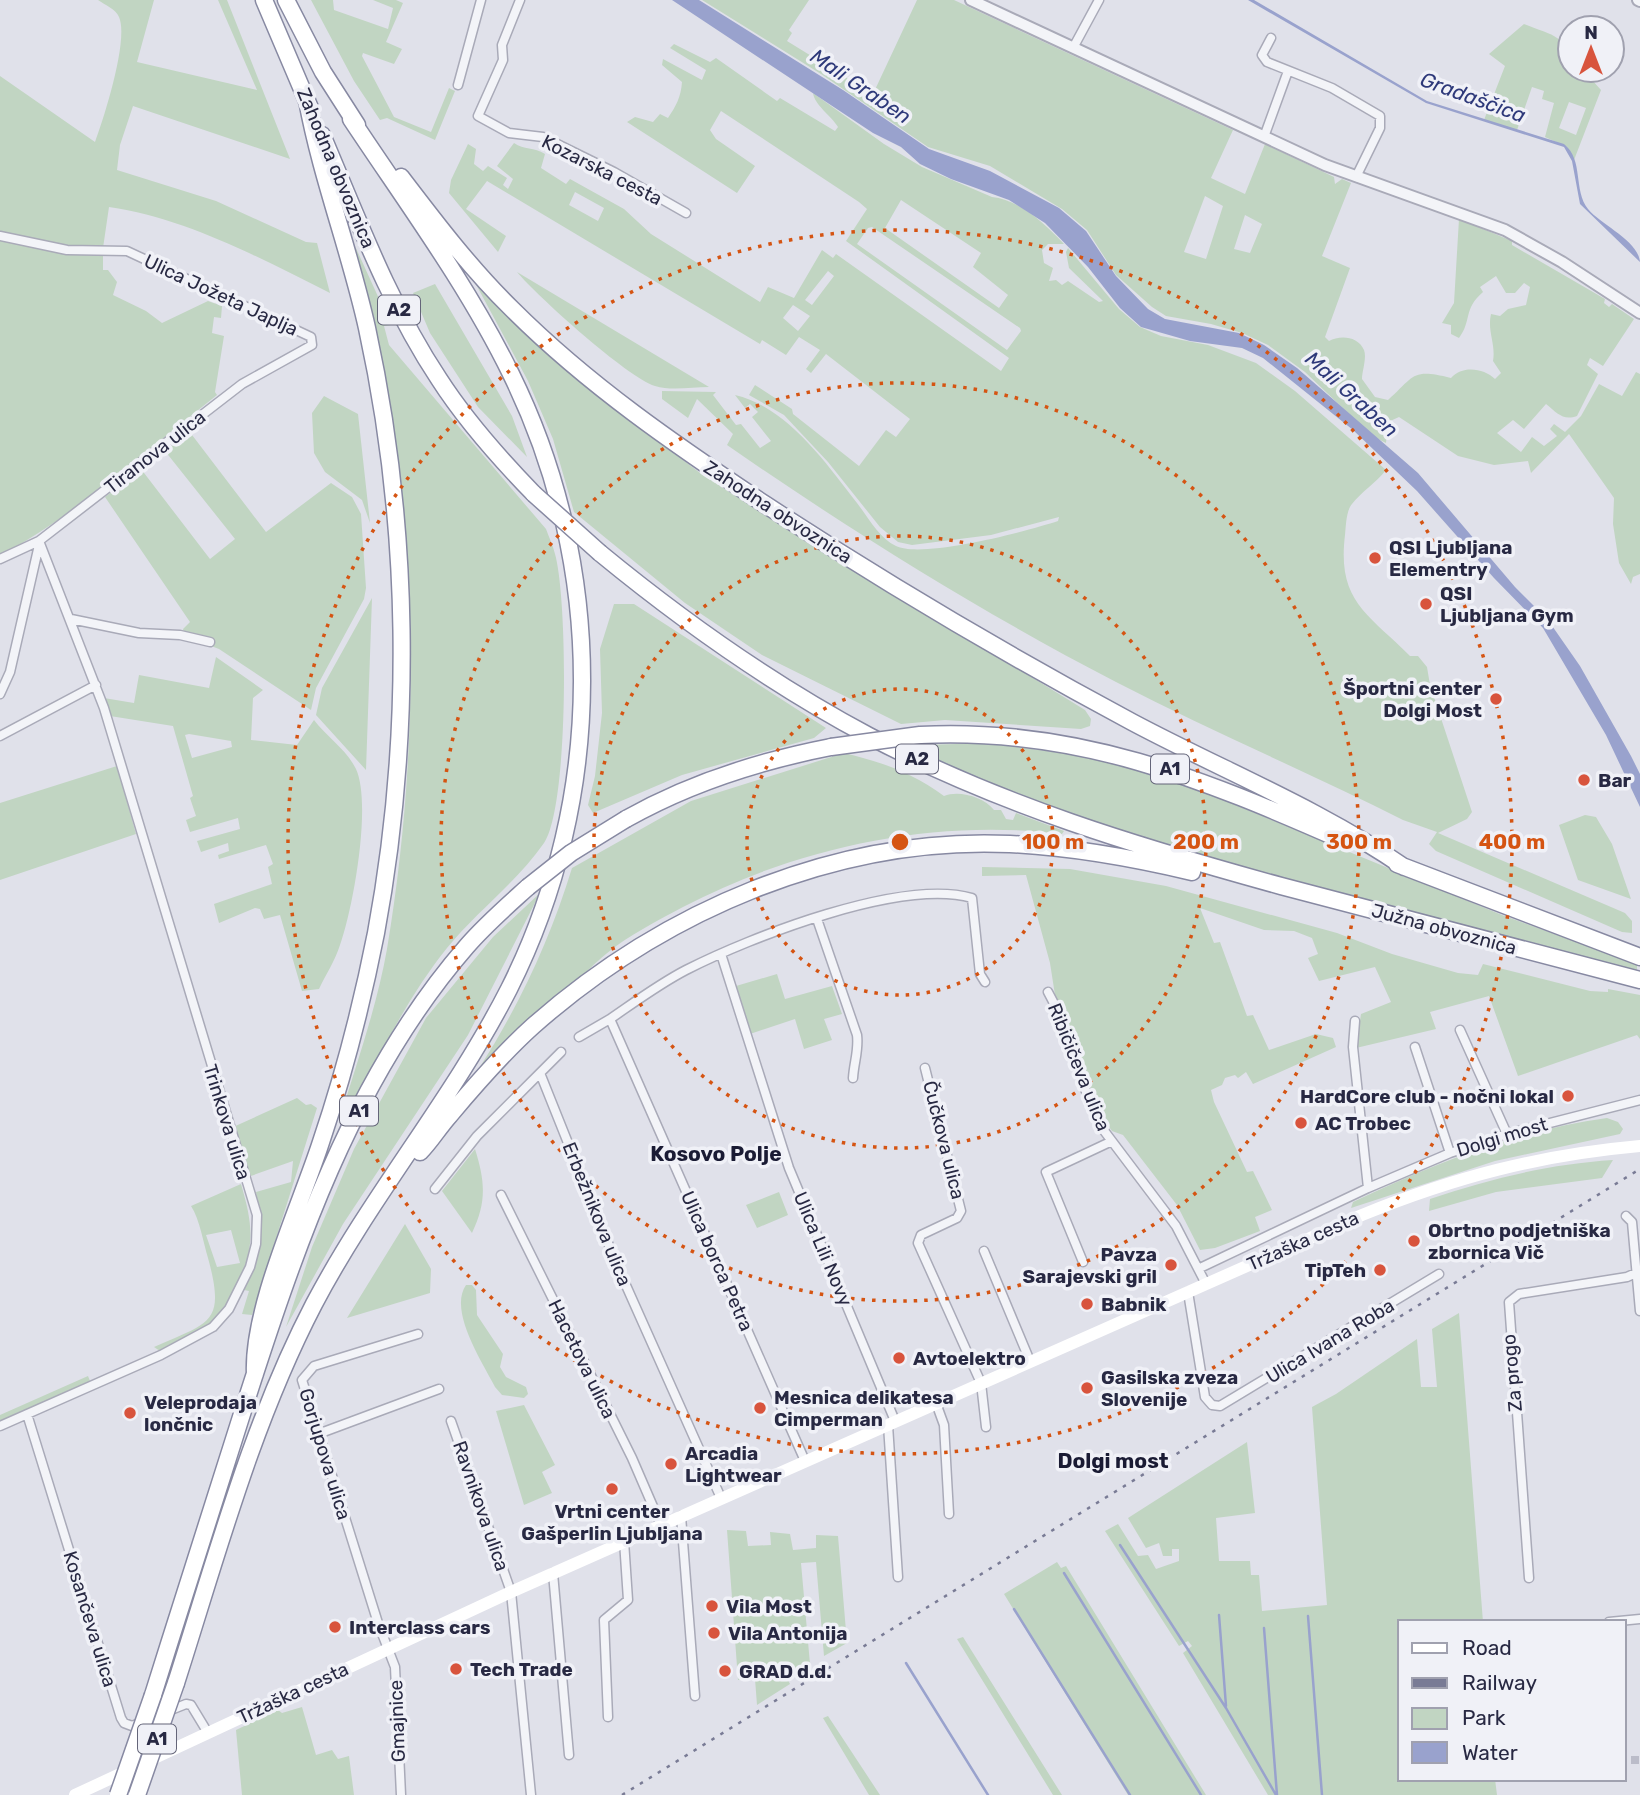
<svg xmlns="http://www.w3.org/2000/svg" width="1640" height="1795" font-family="Rubik,sans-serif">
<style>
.green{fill:#c1d5c2;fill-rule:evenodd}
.water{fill:#99a2cd}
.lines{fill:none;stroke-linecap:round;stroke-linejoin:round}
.stream{stroke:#99a2cd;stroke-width:2.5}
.minor-tunnel{stroke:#bbbcc9;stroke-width:8;stroke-dasharray:8 4;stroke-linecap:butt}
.minor-casing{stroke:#a9aab8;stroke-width:11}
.tertiary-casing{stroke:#a9aab8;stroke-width:14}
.motorway-casing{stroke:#8789a2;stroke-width:19}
.minor{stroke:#f3f4f8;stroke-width:8}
.tertiary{stroke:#f3f4f8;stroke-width:10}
.secondary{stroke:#fff;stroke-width:12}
.motorway{stroke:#fff;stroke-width:16}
.rail{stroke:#797b95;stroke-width:2.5;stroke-dasharray:3.5 7;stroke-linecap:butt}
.motorway-bridge-casing{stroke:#8789a2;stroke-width:19;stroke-linecap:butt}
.motorway-bridge{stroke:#fff;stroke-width:16}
.ring{fill:none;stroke:#d55412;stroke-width:3.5;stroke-dasharray:3.5 7}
.poi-dot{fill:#d8543d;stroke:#f0f1f7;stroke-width:2.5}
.labels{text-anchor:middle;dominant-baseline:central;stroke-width:7;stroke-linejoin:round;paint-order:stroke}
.shield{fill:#f0f1f7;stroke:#646579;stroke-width:2}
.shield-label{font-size:18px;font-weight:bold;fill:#282943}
.street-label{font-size:19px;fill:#282943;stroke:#f0f1f7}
.poi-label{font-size:19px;font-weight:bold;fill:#282943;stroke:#f0f1f7;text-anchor:start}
.water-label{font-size:21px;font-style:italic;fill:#2e397a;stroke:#f0f1f7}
.neighbourhood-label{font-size:21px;font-weight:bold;fill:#1a1b34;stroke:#f0f1f7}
.centre{fill:#d55412;stroke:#f0f1f7;stroke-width:3.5}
.ring-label{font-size:21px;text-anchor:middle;font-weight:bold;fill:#d55412;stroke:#f0f1f7;stroke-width:7;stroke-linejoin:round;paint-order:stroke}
</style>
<rect width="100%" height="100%" fill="#e0e1ea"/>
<path class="green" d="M98,0H154L137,62L257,90L218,0H227L290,159L133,106L120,145L117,170L216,201L306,242L317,243L330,293C260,258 186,218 109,207L103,248L66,246L0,233V76L95,142C104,118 129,39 119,17C116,9 105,5 98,0Z
M311,0H333L334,10L388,29L393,8L373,0H396L403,3L386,42L402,49L394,64L363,53L362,56L394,117L431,132L449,88L455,91L435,140L387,118L380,120L354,81Z
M702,0H809L789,30L792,33L787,41L873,94L917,0H954L1233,130L1211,178L1245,194L1265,144L1334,177L1335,184L1342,179L1351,183L1322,256L1350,268L1325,337L1329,341C1340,335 1358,336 1364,350C1367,358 1362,371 1362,379L1375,397L1388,400C1415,376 1411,368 1451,378C1462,365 1484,368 1495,379L1501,373L1493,361C1496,344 1487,331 1491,314L1500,316L1508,309L1526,305L1530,287L1524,283L1515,293H1506L1496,276L1480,287L1483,292C1463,309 1472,321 1459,338L1451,334V325L1442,323L1454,303L1459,219L1512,241V245L1605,299L1604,303L1609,307L1612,304L1634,319L1603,366L1590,358L1587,365L1598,374L1577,416C1563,421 1557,413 1546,404L1524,429L1513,420L1497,433L1521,452L1532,437L1544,446L1557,436L1550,429L1554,424L1565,432L1581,416L1599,384L1622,396L1636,372L1640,374V574L1633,577L1631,584L1619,563L1613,524L1614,498L1569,434L1531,473L1528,461L1494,465L1458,456L1399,417L1388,422L1386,443L1372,436L1305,372L1268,345L1242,333L1211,324L1166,316L1152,307L1116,275L1087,230L1062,209L990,166L928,147L821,74ZM1205,196L1223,206L1206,259L1184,252ZM1245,215L1262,224L1250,253L1234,249Z
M1524,24C1553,36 1570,35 1570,70H1583L1601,90L1574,160L1567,147L1545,137L1554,103L1542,99L1544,91L1532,87L1517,130L1484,120L1505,66L1489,54ZM1569,102L1586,108L1576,135L1559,128Z
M674,44L710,62L716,58L777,101L780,98L835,131L838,127C831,115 815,106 813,93L884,144L922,167L992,197C1020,200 1045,224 1064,244H1048L1042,250L1044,263L1053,268L1049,281L1056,280L1062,285L1068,281L1099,302L1103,301L1069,268L1066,252L1068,248L1119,309L1140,327L1161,336L1208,345L1256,363L1295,391L1386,470C1376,483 1360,493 1352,504C1346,511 1346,526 1345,535C1337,601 1367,613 1410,656H1418L1427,667L1430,685L1472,812L1467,819L1438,833L1625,913L1632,921V933L1622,932L1436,851L1429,844L1437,832L1403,820C1308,772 1210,731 1116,682C981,612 851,531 727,445L733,434L697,399L688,418L662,399V391L716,392L713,395L736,425L741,424L760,448L771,441L752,417L758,412L750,404L745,408L735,395C787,407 826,463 857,503C868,517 879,538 896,546C922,559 1028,531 1058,521L1059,517L991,535L912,545L898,542L880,527L828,462L784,415L749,395L755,385L792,409L793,414L859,466L886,430L896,437L910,419L826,354L811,373L806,369L820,350L799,337L786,355L762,340L760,344L487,181L466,209L506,236L498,252L449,193L451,180L468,144L476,149L474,164L483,171L488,166L507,178L503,185L508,189L513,179L497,166L514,143C524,150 534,147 545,154L541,168L566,184L570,179L624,209L651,234L760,302L768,287L794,298L822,250L833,258L836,254L1001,371L1009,358L846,241L867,209L859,202L721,111L710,130L716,139L755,166L737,193L627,122L635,117L653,122L660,114L668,118C676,106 681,97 682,82L662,65L663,59L702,80L706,70L670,48ZM575,192L604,208L598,221L569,205ZM901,200L981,253L973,267L1008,295L999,308L885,228ZM872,227L1020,328L1021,331L1007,350L857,244L868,228ZM828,271L834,276L812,305L805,300ZM793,305L810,316L798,331L783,318Z
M0,239L71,254H103V270H108L117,282L113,295L146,311L162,323L208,301L222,306L221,318L214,317L212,333L224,336L215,392L217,395C146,451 80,512 0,556Z
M355,246L391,325L384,326L389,345L546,529C549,537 553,546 555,554C568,600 569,806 544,843C517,882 477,911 447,948C406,999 378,1059 347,1116L340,1118C357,1062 377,1006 387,949C413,794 418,631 400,475C392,398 373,321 355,246Z
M517,272L709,387C692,387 671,391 655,386C627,377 538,297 517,272Z
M472,277L589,388L704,476L1085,710L1091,719L1090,726L1081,729L945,720L901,724L762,655L685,603L574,512L553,439L528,381Z
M435,284L512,416L527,457L478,407L430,333L413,293Z
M324,396L358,414L370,523L362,500L325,472L314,453L312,413Z
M189,431L266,532L331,483L352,497L361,514L366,588L364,599L316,688L311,710L219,649L185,636L183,629L190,622L105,497L141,469L210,559L235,539L165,451Z
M372,598L366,770L316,715L322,688Z
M614,604H634L826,728L814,738L682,775L593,813L588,805L595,776L602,713L600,649Z
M216,657L263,690L253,698L251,740L297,745L314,720C327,737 346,749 356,769C372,804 353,909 340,945C335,961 326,974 319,989L302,991L280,915L264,919L260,909L255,908L219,923L214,904L272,884L268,867L273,864L266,845L219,859L218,855L229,851L228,843L201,852L197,841L240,829L238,818L190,832L186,820L196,816L190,798L193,796L173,726L110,716L104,698L134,703L139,675L209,688ZM189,734L231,741L232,747L192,758L185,735Z
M990,743L1116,761L1180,782L1502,915L1637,964V971L1236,866L1077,819L909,750L910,746L921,745Z
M844,753C882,762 913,773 944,796C959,790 984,797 994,810H1001L1006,819L1013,820L1016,813L1064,831L1062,834C933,818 798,847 683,907C657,921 629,935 606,954C587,969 488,1069 478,1070C519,1006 550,940 572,868L691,801Z
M117,766L136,834L0,880V803Z
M1585,815L1596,817L1612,844L1631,899L1578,880L1559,825Z
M982,867L1070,869L1166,886L1337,933L1392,954L1458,973L1478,975L1483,964L1590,991L1608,992V989L1640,995V1039L1637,1035L1518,1076L1489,996L1430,1012L1436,1029L1356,1048L1361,1014L1391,1002L1375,967L1319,981L1308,958L1318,954L1312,938L1294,931L1264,930L1200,908L1214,943L1220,942L1247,1016L1253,1015L1269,1050L1316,1034L1333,1038L1336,1047L1253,1084L1246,1072L1238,1078L1235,1075L1225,1078L1222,1085L1211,1090L1214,1102L1247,1172L1253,1171L1272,1210L1255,1217L1260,1231L1215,1248L1200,1250L1177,1205L1123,1135L1112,1131L1100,1114L1055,995L1050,963L1026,875L982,876Z
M540,893L468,1035L343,1224L286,1327L312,1247L354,1149L426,1018L493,937Z
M777,974L785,999L832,986L842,1014L824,1019L832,1040L804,1049L795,1019L750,1034L736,986Z
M297,1098L306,1105L311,1104L317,1108L252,1315L242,1314L249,1291L244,1290L261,1241L253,1201L257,1200L256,1192L291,1182L293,1161L248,1177L231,1128Z
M1607,1118L1618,1122L1623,1129L1620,1134L1495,1161L1351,1208L1353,1202C1433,1164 1518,1130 1607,1118Z
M475,1149C485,1181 487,1202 472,1233L442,1191Z
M1613,1160L1602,1178L1496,1192L1429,1211L1430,1199C1490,1179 1549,1164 1613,1160Z
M241,1184C254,1228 255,1249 235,1290C228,1303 221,1316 209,1325C194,1335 176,1343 160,1351L154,1347C210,1322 226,1324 208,1258C203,1242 200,1220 191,1206ZM231,1230L240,1263L217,1267L206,1235Z
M779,1192L788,1215L757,1228L746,1205Z
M405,1224L431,1269L430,1293L347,1318Z
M466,1285H472L476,1290L477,1315L503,1354L500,1367L506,1377L526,1387L528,1394L524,1398L502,1395L495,1387C483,1363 448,1311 466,1285Z
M1459,1313L1483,1622H1400V1779H1495L1497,1795H1268L1183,1653L1192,1646L1188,1641L1179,1646L1105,1531L1118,1524L1138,1556L1148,1555L1156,1569L1179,1561V1549H1172V1556H1163L1159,1543L1146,1548L1128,1518L1247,1442L1255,1513L1216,1518L1219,1561H1250L1251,1575H1259L1262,1611L1327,1605L1312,1407L1336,1394L1417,1339L1421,1387H1437L1432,1329Z
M88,1376L90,1381L0,1422V1415Z
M524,1405L555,1465L542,1472L552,1493L524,1505L496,1411Z
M727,1530L746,1531L748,1546L771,1545L770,1532L790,1534L793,1550L816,1548V1535L838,1536L847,1643L824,1656L816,1562L801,1563L810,1664L787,1678L790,1684L757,1705L755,1679L738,1680Z
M1057,1562L1061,1568L1066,1566L1206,1795H1128L1004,1594Z
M963,1637L1062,1795H1053L957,1639Z
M302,1707L316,1755L332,1750L338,1759L349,1756L354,1795H242L236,1730L278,1710L282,1713Z
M828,1716L880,1795H869L823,1718Z"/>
<path class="water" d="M672,0H699L843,90L929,149L990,171L1059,208L1086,231L1116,276L1148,309L1165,319L1239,333L1264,345L1297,368L1418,473L1515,587L1548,620L1580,666L1631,756L1640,774V807L1606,735L1543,628L1494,578L1417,491L1353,430L1263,358L1242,348L1190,341L1141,327L1120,308L1088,267L1045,223L1009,200L951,179L920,164L901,147L873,133Z
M1248,0H1254L1427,101L1564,144C1584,160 1573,190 1588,209C1601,225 1638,240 1640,262L1580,204L1572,161L1564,147L1426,103Z"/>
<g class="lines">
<path class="stream" d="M1120,1545L1226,1708L1276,1795
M1064,1573L1201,1795
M1014,1609L1130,1795
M1219,1615L1226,1706
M1308,1616L1322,1795
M1264,1628L1277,1795
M906,1663L988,1795"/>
<path class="minor-tunnel" d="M1631,1760H1640"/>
<defs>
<path id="minor" d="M520,0L502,45L503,60L478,116L509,133L543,137L614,172L686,213
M1271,38L1262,55L1267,62L1332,88L1380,116V128L1356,177
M1073,48L1099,0
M458,85L481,0
M1264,137L1288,71
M0,236L67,250L127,251L311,337L312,345L242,384L39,541L0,559
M71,619L139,633L180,635L210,642
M0,694L10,672L39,545
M0,736L96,685
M817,919L857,1035C859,1050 854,1062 853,1078
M721,954L789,1168L895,1421
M1048,992L1059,1013L1081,1080L1102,1128L1176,1226L1206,1284
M610,1019C635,1002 659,984 686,970C751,937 901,878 972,898L980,974L985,982
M1460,1030L1507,1134
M579,1037L610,1019L805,1461
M1415,1047L1450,1153
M925,1068L961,1211L957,1218L921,1235L918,1243L981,1383L986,1427
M540,1073L561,1052
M1368,1188L1450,1153L1507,1134L1640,1100
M435,1189L477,1136L540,1073L616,1263L721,1498
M501,1195L632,1458L661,1525
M1626,1216L1632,1222L1640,1311
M984,1251L1030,1361
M1083,1262L1046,1172L1110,1142
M1200,1268L1368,1188L1353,1047L1355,1021
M1188,1292L1205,1397L1212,1405L1220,1406L1439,1274
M936,1403L944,1425L949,1514
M27,1414L121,1718L124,1723L132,1726L144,1721
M451,1421L511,1592L531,1795
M888,1425L898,1577
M0,1426L161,1355L213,1327L229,1309L250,1267L256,1244L257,1215L104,708L39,541
M318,1434L439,1389
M681,1516L695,1696
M553,1573L569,1755
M1529,1578L1509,1302L1519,1294L1627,1277L1640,1271
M1609,1622L1640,1619
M166,1712L186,1704L191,1705L208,1733
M608,1717L604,1620L628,1600L624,1541
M401,1795L395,1667L378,1623L302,1380L314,1366L418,1334"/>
<path id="tertiary" d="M971,0L1325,165L1505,230L1562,262L1640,313
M1638,0L1640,1"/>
<path id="motorway" d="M264,0L310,108
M286,0L323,72L357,125
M322,135C357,217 389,304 439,379C466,421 499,458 534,494
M401,177C436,223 471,269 512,309C588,385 677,446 766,505C885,583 1007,655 1132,722C1222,770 1320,809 1404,867
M600,553C684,622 773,685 869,736C1000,805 1139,847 1281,886C1400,918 1520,949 1640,980
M920,735C1077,727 1203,779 1344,841
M626,819C690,783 759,761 831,747
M1397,864L1640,957
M420,1152C431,1141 439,1127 450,1115C476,1084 503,1053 533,1026C662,912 835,836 1010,844C1071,847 1133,858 1192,872
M255,1374C252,1308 300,1207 321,1142C344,1074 362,1004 376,933C413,734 410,526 367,328C350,251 321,177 307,100
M176,1683C217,1555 252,1423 314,1304C372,1194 453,1099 509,989C606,796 606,567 511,374C467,284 406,202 351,119
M153,1695C182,1602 212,1509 241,1417C294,1251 351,1079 467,946C485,925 507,906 528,887"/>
</defs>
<use href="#minor" class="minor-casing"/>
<use href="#tertiary" class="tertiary-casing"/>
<use href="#motorway" class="motorway-casing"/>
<use href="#minor" class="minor"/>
<use href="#tertiary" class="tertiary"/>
<path class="secondary" d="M75,1795L511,1592L1362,1215C1455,1177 1539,1155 1640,1146"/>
<use href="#motorway" class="motorway"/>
<path class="rail" d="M622,1795L1640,1169"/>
<defs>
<path id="motorway-bridge" d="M534,494L600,553
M831,747L920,735
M528,887L571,853L626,819
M118,1795L153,1695
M137,1795L176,1683"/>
</defs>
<use href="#motorway-bridge" class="motorway-bridge-casing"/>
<use href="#motorway-bridge" class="motorway-bridge"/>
</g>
<g class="ring">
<circle cx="900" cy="842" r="153"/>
<circle cx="900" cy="842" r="306"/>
<circle cx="900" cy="842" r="459"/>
<circle cx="900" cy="842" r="612"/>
</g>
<g class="poi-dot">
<circle cx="1375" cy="558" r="7"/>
<circle cx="1426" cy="604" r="7"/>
<circle cx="1496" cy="699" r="7"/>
<circle cx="1584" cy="780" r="7"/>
<circle cx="1568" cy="1096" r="7"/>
<circle cx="1301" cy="1123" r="7"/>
<circle cx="1414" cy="1241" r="7"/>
<circle cx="1171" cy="1265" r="7"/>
<circle cx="1380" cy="1270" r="7"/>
<circle cx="1087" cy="1304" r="7"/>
<circle cx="899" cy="1358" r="7"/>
<circle cx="1087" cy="1388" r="7"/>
<circle cx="760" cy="1408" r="7"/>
<circle cx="130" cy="1413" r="7"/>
<circle cx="671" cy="1464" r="7"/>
<circle cx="612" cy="1489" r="7"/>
<circle cx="712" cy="1606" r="7"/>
<circle cx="335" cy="1627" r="7"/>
<circle cx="714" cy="1633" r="7"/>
<circle cx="456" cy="1669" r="7"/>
<circle cx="725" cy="1671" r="7"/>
</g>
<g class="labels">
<g class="shield">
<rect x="378" y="295.5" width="42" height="29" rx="5"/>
<rect x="896" y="744.5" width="42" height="29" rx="5"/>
<rect x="1151" y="754.5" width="38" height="29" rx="5"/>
<rect x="340" y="1096.5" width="38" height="29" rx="5"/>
<rect x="138" y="1724.5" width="38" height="29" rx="5"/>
</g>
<g class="shield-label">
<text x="399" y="310">A2</text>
<text x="917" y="759">A2</text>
<text x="1170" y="769">A1</text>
<text x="359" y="1111">A1</text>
<text x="157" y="1739">A1</text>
</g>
<g class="street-label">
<text transform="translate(336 168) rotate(67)">Zahodna obvoznica</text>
<text transform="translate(602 170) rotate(27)">Kozarska cesta</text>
<text transform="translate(221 295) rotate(25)">Ulica Jožeta Japlja</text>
<text transform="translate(155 452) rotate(-38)">Tiranova ulica</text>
<text transform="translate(778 512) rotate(33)">Zahodna obvoznica</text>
<text transform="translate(1444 929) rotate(15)">Južna obvoznica</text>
<text transform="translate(1079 1067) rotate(68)">Ribičičeva ulica</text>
<text transform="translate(227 1122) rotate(73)">Trinkova ulica</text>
<text transform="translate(1502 1137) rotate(-17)">Dolgi most</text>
<text transform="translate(944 1140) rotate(76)">Čučkova ulica</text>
<text transform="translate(597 1214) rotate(68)">Erbežnikova ulica</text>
<text transform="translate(1303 1241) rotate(-24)">Tržaška cesta</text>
<text transform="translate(823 1249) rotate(67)">Ulica Lili Novy</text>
<text transform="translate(717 1261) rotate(66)">Ulica borca Petra</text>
<text transform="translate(1330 1341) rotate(-31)">Ulica Ivana Roba</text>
<text transform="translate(582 1359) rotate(64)">Hacetova ulica</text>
<text transform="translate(1512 1373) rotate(-95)">Za progo</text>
<text transform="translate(325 1454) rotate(73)">Gorjupova ulica</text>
<text transform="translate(481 1506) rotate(71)">Ravnikova ulica</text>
<text transform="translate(90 1619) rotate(73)">Kosančeva ulica</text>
<text transform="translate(293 1693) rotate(-25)">Tržaška cesta</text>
<text transform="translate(397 1721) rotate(-92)">Gmajnice</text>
</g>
<g class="poi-label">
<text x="1389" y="547">QSI Ljubljana<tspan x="1389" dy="22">Elementry</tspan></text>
<text x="1440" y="593">QSI<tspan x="1440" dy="22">Ljubljana Gym</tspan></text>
<text x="1482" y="688" text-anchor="end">Športni center<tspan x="1482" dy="22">Dolgi Most</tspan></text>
<text x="1598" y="780">Bar</text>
<text x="1554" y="1096" text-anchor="end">HardCore club - nočni lokal</text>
<text x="1315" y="1123">AC Trobec</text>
<text x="1428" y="1230">Obrtno podjetniška<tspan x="1428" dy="22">zbornica Vič</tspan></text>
<text x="1157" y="1254" text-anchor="end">Pavza<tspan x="1157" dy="22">Sarajevski gril</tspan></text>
<text x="1366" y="1270" text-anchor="end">TipTeh</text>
<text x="1101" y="1304">Babnik</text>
<text x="913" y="1358">Avtoelektro</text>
<text x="1101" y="1377">Gasilska zveza<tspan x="1101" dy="22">Slovenije</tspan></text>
<text x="774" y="1397">Mesnica delikatesa<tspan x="774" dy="22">Cimperman</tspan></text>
<text x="144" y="1402">Veleprodaja<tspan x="144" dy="22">lončnic</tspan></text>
<text x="685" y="1453">Arcadia<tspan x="685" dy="22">Lightwear</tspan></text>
<text x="612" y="1511" text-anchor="middle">Vrtni center<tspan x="612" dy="22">Gašperlin Ljubljana</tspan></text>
<text x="726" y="1606">Vila Most</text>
<text x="349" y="1627">Interclass cars</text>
<text x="728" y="1633">Vila Antonija</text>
<text x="470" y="1669">Tech Trade</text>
<text x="739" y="1671">GRAD d.d.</text>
</g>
<g class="water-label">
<text transform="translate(861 86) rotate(34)">Mali Graben</text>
<text transform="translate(1473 97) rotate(20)">Gradaščica</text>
<text transform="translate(1352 394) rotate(42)">Mali Graben</text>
</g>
<g class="neighbourhood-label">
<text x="716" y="1153">Kosovo Polje</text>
<text x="1113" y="1460">Dolgi most</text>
</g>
</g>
<circle cx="900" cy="842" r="10" class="centre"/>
<g class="ring-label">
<text x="1053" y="849">100 m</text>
<text x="1206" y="849">200 m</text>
<text x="1359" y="849">300 m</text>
<text x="1512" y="849">400 m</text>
</g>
<rect x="1398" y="1620" width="228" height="161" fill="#f0f1f7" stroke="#a0a1af" stroke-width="2"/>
<rect x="1412" y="1643" width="35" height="10" fill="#ffffff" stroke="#a0a1af" stroke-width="2"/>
<text x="1462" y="1655" font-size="21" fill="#282943">Road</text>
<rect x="1412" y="1678" width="35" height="10" fill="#797b95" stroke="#a0a1af" stroke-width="2"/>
<text x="1462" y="1690" font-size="21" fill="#282943">Railway</text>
<rect x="1412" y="1708" width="35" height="21" fill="#c1d5c2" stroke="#a0a1af" stroke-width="2"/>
<text x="1462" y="1725" font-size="21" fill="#282943">Park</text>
<rect x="1412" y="1742" width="35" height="21" fill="#99a2cd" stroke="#a0a1af" stroke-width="2"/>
<text x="1462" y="1760" font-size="21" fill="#282943">Water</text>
<g transform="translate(1591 49)"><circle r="33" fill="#f0f1f7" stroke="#a0a1af" stroke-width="2"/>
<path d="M0-5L12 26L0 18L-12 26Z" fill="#d8543d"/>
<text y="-10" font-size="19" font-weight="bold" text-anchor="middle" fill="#282943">N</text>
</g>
</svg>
